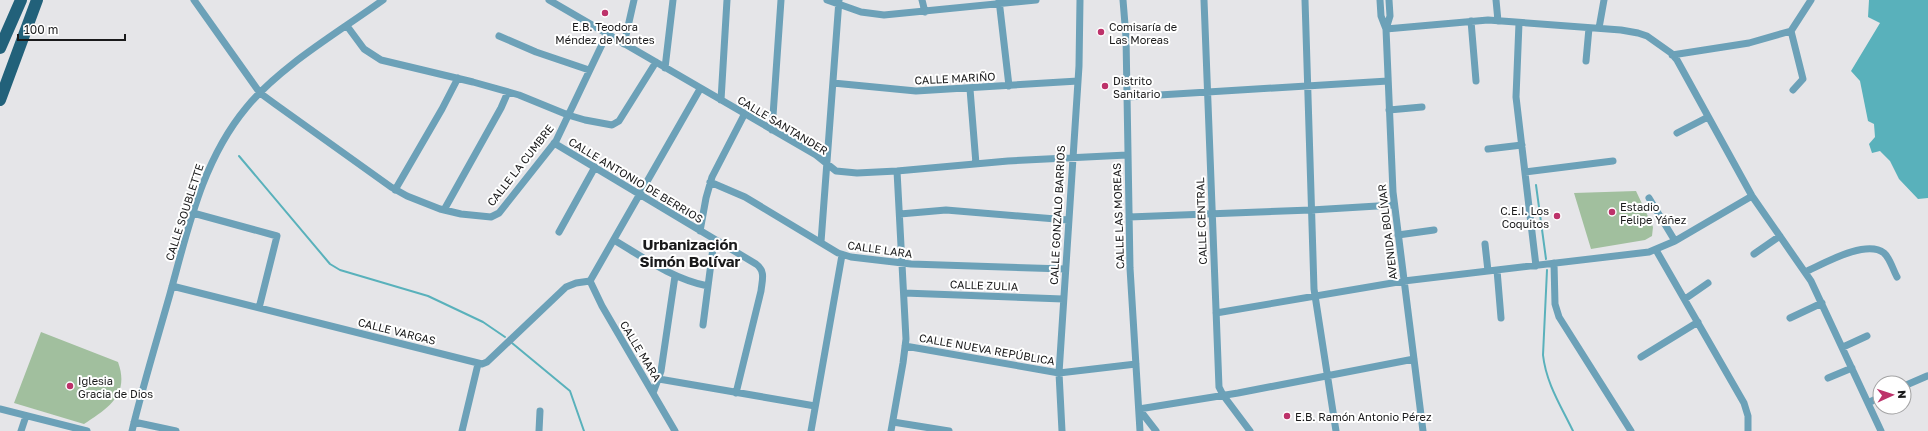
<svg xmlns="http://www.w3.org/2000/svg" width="1928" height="431" font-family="'Golos Text',sans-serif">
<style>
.green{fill:#a1bf9e}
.water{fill:#59b1bb}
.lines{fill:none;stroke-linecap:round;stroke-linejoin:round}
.stream{stroke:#59b1bb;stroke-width:2}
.street{stroke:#6ca1b8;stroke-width:7}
.primary{stroke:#22617a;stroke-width:12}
.poi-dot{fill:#bd326a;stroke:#fff;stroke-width:1.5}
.labels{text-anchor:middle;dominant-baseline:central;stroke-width:4;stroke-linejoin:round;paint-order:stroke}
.poi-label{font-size:11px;fill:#1a1a1b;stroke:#fff;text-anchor:start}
.street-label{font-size:11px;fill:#1a1a1b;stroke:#fff}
.district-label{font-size:15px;font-weight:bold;fill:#1a1a1b;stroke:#fff}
</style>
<rect width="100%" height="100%" fill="#e5e5e8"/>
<path class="green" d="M1636,191L1653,227L1652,236L1645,240L1591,249L1574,193Z
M41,332L118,362C130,395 108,408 84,424L14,403Z"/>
<path class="water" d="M1869,0H1928V198L1918,199L1899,179L1890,161L1880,151L1872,153L1869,144L1875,137L1874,124L1868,121L1860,81L1851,71L1880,23L1868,17Z"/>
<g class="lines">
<path class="stream" d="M239,156L330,264L340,270L428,296L483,322L505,337
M1536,185L1546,259
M1547,270L1543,355C1546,383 1561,406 1573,431
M512,343L570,391L584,431"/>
<path class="street" d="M194,0L260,93L275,104L391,187L407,196L440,209L461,214L491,217L499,213L556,141L607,34
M549,0L816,155L836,171L857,173L897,171L1008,161L1127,155
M827,0L861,12L884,15L1036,0
M922,0L925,12
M999,0L1009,86
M1123,0L1126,37L1130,268L1140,431
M1204,0L1219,387L1223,395L1250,431
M1305,0L1314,289L1336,431
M1380,0L1381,16L1386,29
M1389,0L1390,16L1386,29L1393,192L1423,431
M1496,0L1498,21
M1471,21L1476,81
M1519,23L1516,97L1536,266
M347,26L364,49L381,60L473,82L519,95L568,115L585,120L612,125L619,121L656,62
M1599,28L1604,0
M1386,29L1488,20L1621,30L1638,33L1647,36L1671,53L1677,60L1752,196L1811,281L1881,431
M1791,31L1803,79L1793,90
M499,36L536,52L589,70
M624,44L634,0
M1672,55L1749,43L1791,31L1811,0
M1586,61L1589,28
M665,68L673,0
M833,83L916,91L1078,81
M970,89L976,164
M1127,97L1388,81
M721,100L727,0
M1389,110L1422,107
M772,130L781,0
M1677,133L1708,117
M554,143L756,264C766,271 762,281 761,291L736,393
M1488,149L1522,145
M1525,172L1613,161
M710,182L745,197L838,253L851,257L911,264L1065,269
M395,190L442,109L458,78
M1649,198L1675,241
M444,210L501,108L508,92
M193,213L277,236L259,308
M900,214L946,210L1068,220
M1129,217L1311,210L1394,205
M700,231L706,198L712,177L744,115
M559,232L595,167
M1398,235L1434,230
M614,240C644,258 673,279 708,286
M821,242L839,0
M1485,244L1488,271
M1656,250L1744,403L1748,416V431
M1754,254L1780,236
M1554,263L1555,304L1559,317L1631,431
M1497,270L1501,318
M1805,272C1823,264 1866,239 1884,253C1890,258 1893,270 1897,277
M590,281L700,89
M590,281L602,306L675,431
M172,286L482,364L487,362L566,287L576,283L590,281
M904,293L1063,299
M1685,299L1708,283
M1216,313L1404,281L1649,252L1675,241L1752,196
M1790,318L1822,303
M703,325L714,240
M905,346L1059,373L1136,364
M1843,347L1867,336
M1641,357L1698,322
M1828,378L1852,368
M659,379L815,406
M1904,386L1927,376
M653,393L661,371L675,276
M1868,403L1880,397
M0,409L87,431
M134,422L176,431
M893,422L949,431
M21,431L26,416
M132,431C143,385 157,340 170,294C188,229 202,161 246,108C280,66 339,32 383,0
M462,431L478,364
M539,431L540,411
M811,431L842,255
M891,431L903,363L906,339L897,171
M1062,431L1059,373L1079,66L1080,0
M1156,431L1139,409L1238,393L1414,359"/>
<path class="primary" d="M0,48L21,0
M0,100L37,0"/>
</g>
<g class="poi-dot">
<circle cx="605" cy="13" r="4"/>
<circle cx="1101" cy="32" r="4"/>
<circle cx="1105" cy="86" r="4"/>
<circle cx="1612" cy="212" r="4"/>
<circle cx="1557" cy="216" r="4"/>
<circle cx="70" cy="386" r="4"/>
<circle cx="1287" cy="416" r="4"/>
</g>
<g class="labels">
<g class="poi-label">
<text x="605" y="26" text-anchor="middle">E.B. Teodora<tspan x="605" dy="13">Méndez de Montes</tspan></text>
<text x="1109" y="26">Comisaría de<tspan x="1109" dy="13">Las Moreas</tspan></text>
<text x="1113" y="80">Distrito<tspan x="1113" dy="13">Sanitario</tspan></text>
<text x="1620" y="206">Estadio<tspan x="1620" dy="13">Felipe Yáñez</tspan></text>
<text x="1549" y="210" text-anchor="end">C.E.I. Los<tspan x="1549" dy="13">Coquitos</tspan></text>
<text x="78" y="380">Iglesia<tspan x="78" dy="13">Gracia de Dios</tspan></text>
<text x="1295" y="416">E.B. Ramón Antonio Pérez</text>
</g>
<g class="street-label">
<text transform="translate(955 78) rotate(-3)">CALLE MARIÑO</text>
<text transform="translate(783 125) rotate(31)">CALLE SANTANDER</text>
<text transform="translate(520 165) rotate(-52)">CALLE LA CUMBRE</text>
<text transform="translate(636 180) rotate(31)">CALLE ANTONIO DE BERRIOS</text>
<text transform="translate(184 212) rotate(-72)">CALLE SOUBLETTE</text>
<text transform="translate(1057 215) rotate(-87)">CALLE GONZALO BARRIOS</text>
<text transform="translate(1118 216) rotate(-92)">CALLE LAS MOREAS</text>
<text transform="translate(1201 221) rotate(-92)">CALLE CENTRAL</text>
<text transform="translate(1387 232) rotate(-97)">AVENIDA BOLÍVAR</text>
<text transform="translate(880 249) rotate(8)">CALLE LARA</text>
<text transform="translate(984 285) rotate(2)">CALLE ZULIA</text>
<text transform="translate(397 331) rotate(14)">CALLE VARGAS</text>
<text transform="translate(987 349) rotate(10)">CALLE NUEVA REPÚBLICA</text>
<text transform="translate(641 351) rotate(59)">CALLE MARA</text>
</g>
<g class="district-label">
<text x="690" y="244">Urbanización<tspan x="690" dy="17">Simón Bolívar</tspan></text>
</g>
</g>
<g transform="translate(1892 395) rotate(87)"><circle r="19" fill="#ffffff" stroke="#a3a3a4"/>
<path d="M0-3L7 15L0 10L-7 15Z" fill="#bd326a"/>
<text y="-6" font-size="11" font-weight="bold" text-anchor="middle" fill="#1a1a1b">N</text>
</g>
<path d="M18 34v6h107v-6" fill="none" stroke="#1a1a1b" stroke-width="2"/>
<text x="24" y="34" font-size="12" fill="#1a1a1b" stroke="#ffffff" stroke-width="3" paint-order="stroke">100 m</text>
</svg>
